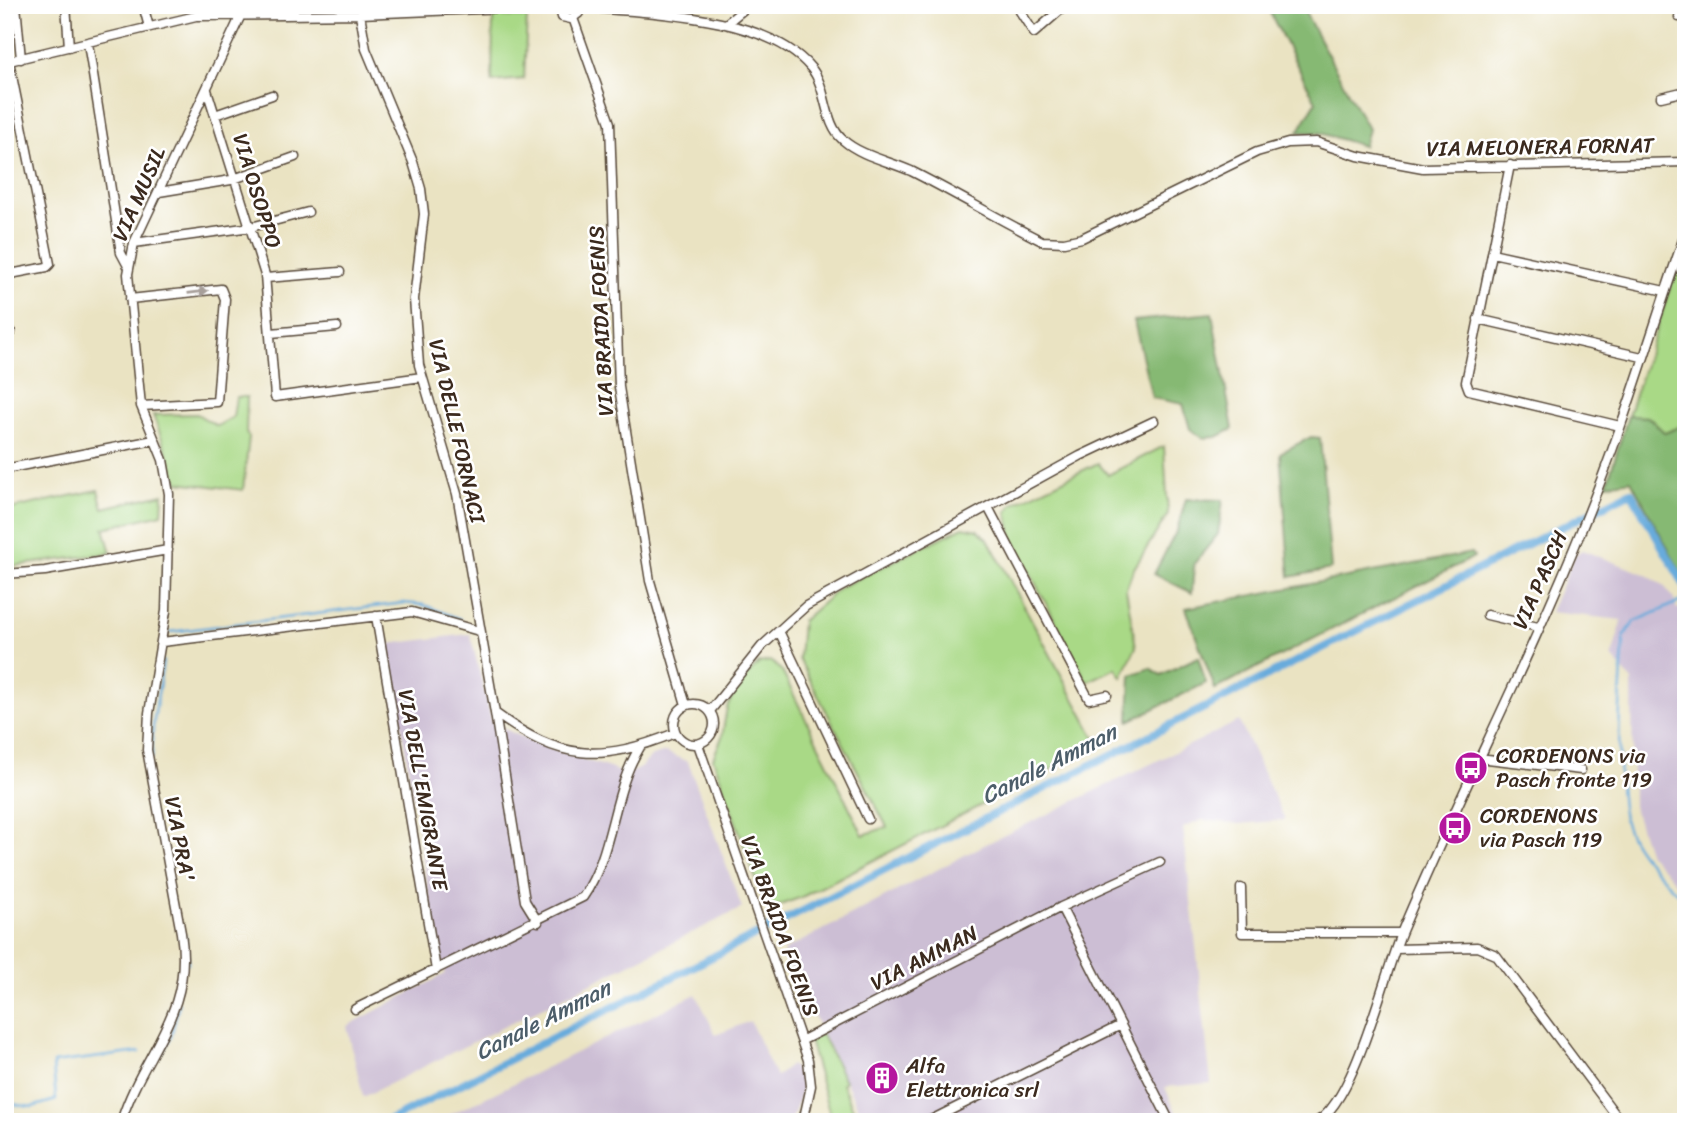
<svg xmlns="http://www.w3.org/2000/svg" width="1691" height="1127" font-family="Sriracha,sans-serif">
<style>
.industrial{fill:#ccbed4}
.green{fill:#a9d986;stroke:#728252;stroke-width:2}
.forest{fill:#86b973;stroke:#607248;stroke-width:2}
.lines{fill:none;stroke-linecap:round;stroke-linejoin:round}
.stream{stroke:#67abdc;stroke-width:2.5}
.canal{stroke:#67abdc;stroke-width:8}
.minor-casing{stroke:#554637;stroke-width:11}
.minor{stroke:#fff;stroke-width:8}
.oneway{fill:#a79f9a}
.labels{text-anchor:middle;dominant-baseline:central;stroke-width:5;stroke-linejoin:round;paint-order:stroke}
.street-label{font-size:21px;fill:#3b2a1e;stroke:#fff}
.poi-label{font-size:21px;fill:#3b2a1e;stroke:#fff;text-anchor:start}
.water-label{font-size:23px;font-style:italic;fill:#4d5e6a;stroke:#fff}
</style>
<rect width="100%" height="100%" fill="#fff"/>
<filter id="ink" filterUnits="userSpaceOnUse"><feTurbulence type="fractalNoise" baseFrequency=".0143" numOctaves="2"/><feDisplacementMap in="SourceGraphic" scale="14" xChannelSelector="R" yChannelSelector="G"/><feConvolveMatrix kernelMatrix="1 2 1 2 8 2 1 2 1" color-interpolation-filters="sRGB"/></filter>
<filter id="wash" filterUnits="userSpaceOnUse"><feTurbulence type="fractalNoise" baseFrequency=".00686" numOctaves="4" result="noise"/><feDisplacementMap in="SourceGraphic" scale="28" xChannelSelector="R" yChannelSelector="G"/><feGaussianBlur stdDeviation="1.57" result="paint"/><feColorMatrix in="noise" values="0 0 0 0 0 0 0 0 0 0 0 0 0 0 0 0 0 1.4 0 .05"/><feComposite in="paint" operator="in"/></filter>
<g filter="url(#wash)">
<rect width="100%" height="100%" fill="#eae3c2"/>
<path class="industrial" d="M1582,550L1645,574L1664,586L1673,597L1677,609L1686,606V894L1649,854L1633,806L1632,681L1612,657L1622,620L1550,612L1575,555Z
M470,634L492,722L527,740L627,774L640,768L652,756L666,752L688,762L742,908L363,1097L347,1026L445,974L436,940L388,644Z
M1239,721L1285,820L1239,824L1202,820L1183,828L1211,1083L1165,1087L1179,1119L865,1122L783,951L982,846Z
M696,994L716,1035L750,1021L776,1077L791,1065L801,1076L802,1089L792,1119L789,1122H435Z"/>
<path class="green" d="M493,16L527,17L524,79L492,82Z
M1676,270L1686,273V424L1665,433L1648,417L1628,416Z
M236,397H247L246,433L249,437L243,490L178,482L153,415L197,414L217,426L233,417Z
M1164,446L1168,514L1133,570L1126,589L1136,647L1122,677L1116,668L1087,682L1013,540L1007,512L1013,504L1098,463L1108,475Z
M98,490L103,508L163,494L162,514L104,528L111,553L5,567V510Z
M963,527L978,530L988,539L1099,745L802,897L772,908L765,905L713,758L722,737L727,707L741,682L759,663L771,661L782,671L863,835L887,827L799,659L802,621L841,587Z
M821,1033L845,1081L842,1084L859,1122H832L809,1040Z"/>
<path class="forest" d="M1266,5H1301L1368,129L1363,146L1320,133L1298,132L1316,102Z
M1212,313L1233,429L1217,437L1203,438L1190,429L1183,404L1152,398L1134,321Z
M1628,416L1648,417L1665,433L1686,424V582L1631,480L1607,484Z
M1311,437L1320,438L1331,569L1290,577L1280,453Z
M1186,499L1223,500L1218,534L1194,564L1192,593L1154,574L1177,530Z
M1471,553L1474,557L1215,689L1186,608Z
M1198,657L1206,683L1129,721L1131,675L1150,668L1161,675Z"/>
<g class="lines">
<path class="stream" d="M1686,599L1634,622L1624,637C1621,676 1613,800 1628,831C1639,857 1666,881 1686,902
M170,632L404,603L424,605L460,619
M152,758L153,726L163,661
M185,935L188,963
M162,1053L171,1037L179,1003
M5,1103L32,1107L56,1100L53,1063L140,1052"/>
<path class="canal" d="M386,1122C801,911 1218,705 1631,492L1686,588"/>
</g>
</g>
<g filter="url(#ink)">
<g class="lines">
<defs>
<path id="minor" d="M16,5L21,59
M66,5L69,47
M143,5L149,27
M559,5L562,17L571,19L579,13V5
M1016,5L1034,33L1066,5
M580,7C646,13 766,14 811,68C828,88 823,123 843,140C861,156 889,161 911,171C955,193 998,219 1042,241L1064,242L1082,238L1257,152L1288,143L1316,142L1358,156L1423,168L1686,162
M360,14L366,49L413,162L421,189L424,214L414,299L419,365L457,494L495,713C560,761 601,763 675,733
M1679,17L1686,15
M573,18L610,123L619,387L650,581L686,705
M727,23L749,5
M88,43L121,253L128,266
M5,62L196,16L360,14L558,6
M207,90L265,275L275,397L422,377
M1661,97L1686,91
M215,115L272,95
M1510,165L1466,382L1469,390L1620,426
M159,192L231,180L295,157
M134,243L251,227L308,212
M1492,253L1665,291
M5,275L47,267L50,264L9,61
M266,278L340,272
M130,299L221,289L225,299L217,402L141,406
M1478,319L1642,357
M5,333L11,332
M271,333L337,327
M5,469L154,440
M988,507L1089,699L1107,695
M5,574L45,571L168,550
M1487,615L1538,627
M376,616L436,970
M779,631L868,819
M162,642L412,612L479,631
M674 724a20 20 0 1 1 40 0a20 20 0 1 1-40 0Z
M710,711L762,646L806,606L1080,456L1154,421
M495,713L525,901L538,922
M698,744L808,1060L811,1086L803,1122
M1479,758L1581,770
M1241,888L1242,933H1401
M1061,907L1160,862
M1396,949L1477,947L1496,955L1621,1122
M355,1009L583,897C614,853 611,793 640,747
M803,1040L1061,907L1170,1122
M121,1122C142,1053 194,1014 181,933L147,750L149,713L166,611L169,494L163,460L141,406L128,274L134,243L241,15
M927,1122L1121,1025
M1316,1122C1355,1102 1384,974 1402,931C1459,795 1528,663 1583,526C1623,429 1652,329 1686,231"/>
</defs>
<use href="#minor" class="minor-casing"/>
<use href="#minor" class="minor"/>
</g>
<defs><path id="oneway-solid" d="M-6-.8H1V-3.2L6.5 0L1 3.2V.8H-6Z" transform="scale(1.75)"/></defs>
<use class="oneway" href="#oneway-solid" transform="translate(198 292) rotate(-7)"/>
</g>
<defs>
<symbol id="bus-disc" viewBox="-11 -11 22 22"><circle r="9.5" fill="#b5179e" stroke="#fff"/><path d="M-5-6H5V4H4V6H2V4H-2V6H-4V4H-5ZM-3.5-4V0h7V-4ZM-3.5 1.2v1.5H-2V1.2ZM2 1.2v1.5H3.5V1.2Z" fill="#fff"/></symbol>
<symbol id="building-disc" viewBox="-11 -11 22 22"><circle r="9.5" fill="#b5179e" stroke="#fff"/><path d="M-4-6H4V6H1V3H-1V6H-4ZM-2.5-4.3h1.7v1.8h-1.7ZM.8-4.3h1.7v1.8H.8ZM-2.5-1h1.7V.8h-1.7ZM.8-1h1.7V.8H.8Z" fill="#fff"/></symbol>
</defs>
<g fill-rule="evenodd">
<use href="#bus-disc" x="1452" y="749" width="38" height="38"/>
<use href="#bus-disc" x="1436" y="809" width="38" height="38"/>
<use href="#building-disc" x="863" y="1059" width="38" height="38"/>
</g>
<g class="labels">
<g class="street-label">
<text transform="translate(1540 147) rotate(-1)">VIA MELONERA FORNAT</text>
<text transform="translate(257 191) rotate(73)">VIA OSOPPO</text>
<text transform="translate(139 194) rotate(-66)">VIA MUSIL</text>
<text transform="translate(601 321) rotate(-93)">VIA BRAIDA FOENIS</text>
<text transform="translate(457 431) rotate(77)">VIA DELLE FORNACI</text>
<text transform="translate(1540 580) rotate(-66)">VIA PASCH</text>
<text transform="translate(423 790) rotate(80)">VIA DELL'EMIGRANTE</text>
<text transform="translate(180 839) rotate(79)">VIA PRA'</text>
<text transform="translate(780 926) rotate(70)">VIA BRAIDA FOENIS</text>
<text transform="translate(924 958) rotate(-27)">VIA AMMAN</text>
</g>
<g class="poi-label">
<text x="1496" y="756">CORDENONS via<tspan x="1496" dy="24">Pasch fronte 119</tspan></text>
<text x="1480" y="816">CORDENONS<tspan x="1480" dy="24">via Pasch 119</tspan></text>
<text x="906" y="1066">Alfa<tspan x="906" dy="24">Elettronica srl</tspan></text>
</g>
<g class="water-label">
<text transform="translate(1049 764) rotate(-27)">Canale Amman</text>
<text transform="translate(543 1020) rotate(-27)">Canale Amman</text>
</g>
</g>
<rect width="1691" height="1127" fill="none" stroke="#fff" stroke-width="28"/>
</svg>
